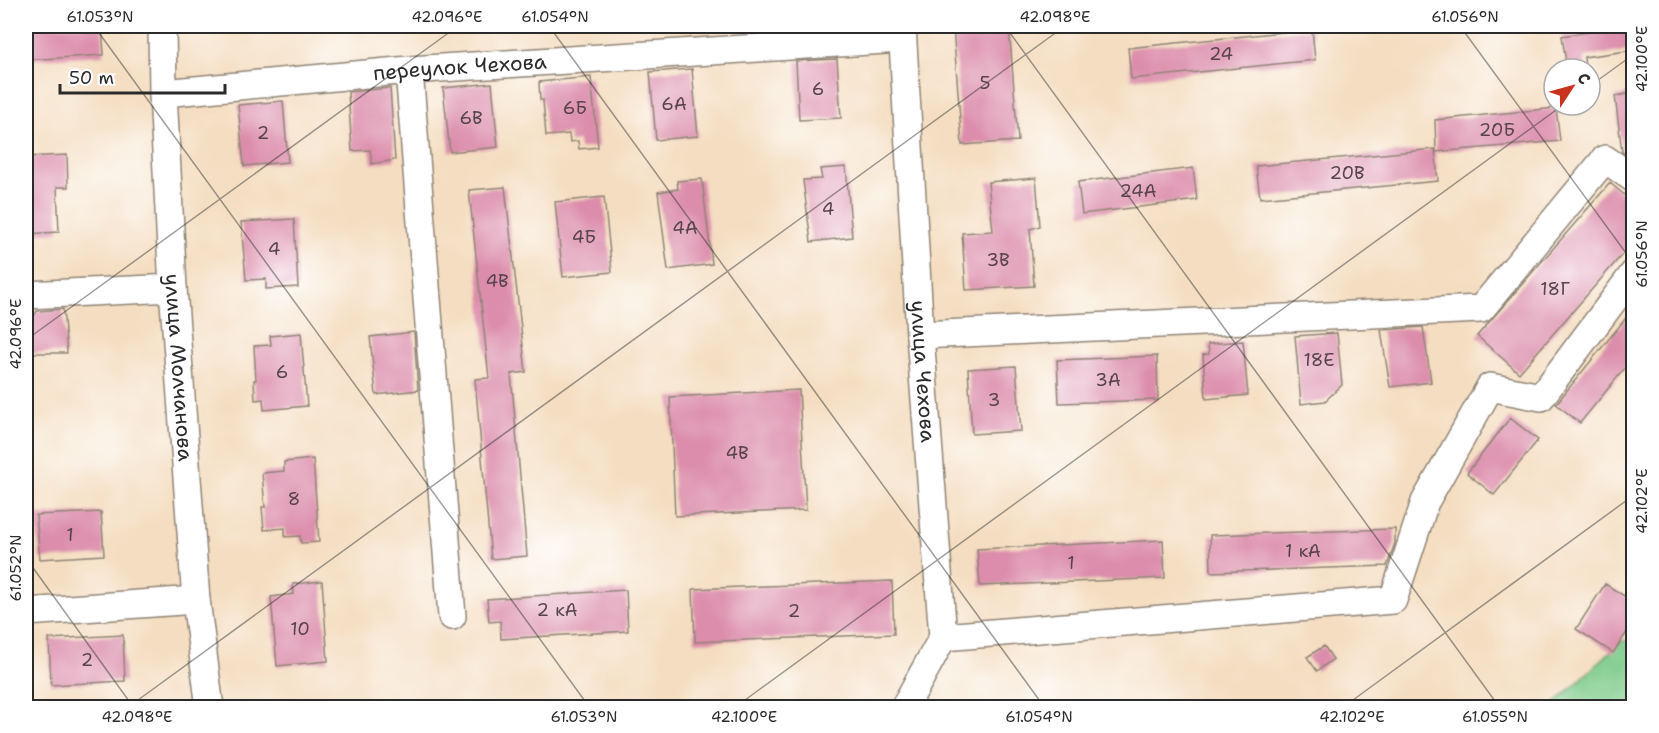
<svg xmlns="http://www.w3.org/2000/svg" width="1659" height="733" font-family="'Shantell Sans',sans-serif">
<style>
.green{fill:#7ecb8a;stroke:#547b5a;stroke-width:1.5}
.building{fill:#dc8dab}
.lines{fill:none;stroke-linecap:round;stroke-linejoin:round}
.minor-casing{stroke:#908476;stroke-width:30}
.minor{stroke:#fff;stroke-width:27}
.ticks{fill:none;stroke:#2b2b2b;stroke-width:1.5;stroke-opacity:0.45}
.labels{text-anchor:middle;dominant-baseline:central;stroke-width:6;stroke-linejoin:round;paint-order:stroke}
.number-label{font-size:18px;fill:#57444b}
.street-label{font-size:21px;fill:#2b2b2b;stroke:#fff}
.neatline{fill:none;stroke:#2b2b2b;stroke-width:2}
.ticks-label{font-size:15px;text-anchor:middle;fill:#2b2b2b}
</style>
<rect width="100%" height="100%" fill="#fff"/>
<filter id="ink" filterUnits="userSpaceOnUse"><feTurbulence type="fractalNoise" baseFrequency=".0167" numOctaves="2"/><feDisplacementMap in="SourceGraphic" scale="12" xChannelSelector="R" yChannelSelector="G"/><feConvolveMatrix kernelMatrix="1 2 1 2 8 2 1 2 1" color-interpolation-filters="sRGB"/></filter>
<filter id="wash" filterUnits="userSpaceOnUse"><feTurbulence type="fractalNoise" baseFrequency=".008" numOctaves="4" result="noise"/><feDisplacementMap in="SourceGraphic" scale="24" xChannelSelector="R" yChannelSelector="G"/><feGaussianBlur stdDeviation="1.35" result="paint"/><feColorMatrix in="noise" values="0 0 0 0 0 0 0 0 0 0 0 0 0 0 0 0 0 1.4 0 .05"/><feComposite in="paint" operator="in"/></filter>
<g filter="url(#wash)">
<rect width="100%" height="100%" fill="#f4ddc0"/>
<path class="green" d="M1633,640V707L1550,708L1622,641Z"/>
<g id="blocks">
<path class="building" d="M26,26H102L104,55L26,60Z
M953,26H1009L1018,141L962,145Z
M1609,26H1634V50L1584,57L1585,69H1567L1562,36L1610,29Z
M1312,29L1315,60L1131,79L1128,48Z
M837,59L841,118L799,120L796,61Z
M692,69L698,136L656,140L650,72Z
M591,77L598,147L579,149L578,141L570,142L569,134L546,136L543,100H540L539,82Z
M492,83L498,147L450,152L443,88Z
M390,88L395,160L372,164L370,150L352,151L348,92Z
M1634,93V154H1626L1622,152L1615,96Z
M283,101L288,162L244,166L238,105Z
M1556,108L1560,141L1436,152L1435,120Z
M1435,149L1438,181L1260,198L1256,166Z
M67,155L68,187H57L59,232L26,234V157Z
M846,167L852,237L811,242L803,180L822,179L820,169Z
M1193,168L1197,200L1082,214L1078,182Z
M1036,178L1040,226L1030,229L1034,286L966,290L962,233L993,231L988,182Z
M702,179L712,264L668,270L658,192L678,189L677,181Z
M1610,183L1634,203V241L1519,373L1477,336Z
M505,187L526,372L511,374L527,556L491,559L475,379L489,378L469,190Z
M604,197L612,272L563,277L555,202Z
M294,219L298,287L266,289V279L246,280L241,222Z
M1634,308V357L1580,423L1556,404Z
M63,309L67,353H26V330L37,311Z
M1423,327L1431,382L1390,387L1381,330Z
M414,332L418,390L376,395L370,337Z
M301,333L307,406L264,410L263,399L255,400L254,380H256L254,346L271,345L270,336Z
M1337,333L1342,385L1325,401L1301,404L1295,336Z
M1243,341L1248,395L1206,399L1203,355L1209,354L1208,344Z
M1157,356L1158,400L1059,403L1057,360Z
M1016,366L1021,431L972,434L968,369Z
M799,390L806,510L675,516L670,397Z
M1510,418L1538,440L1494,495L1467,473Z
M313,459L319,542L301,543L300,536L285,537V528L264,530L262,507H265L262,473L284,471V462Z
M101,512L104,555L40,559L36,515Z
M1395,529V543L1387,566L1211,572L1210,535Z
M1163,540L1165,578L980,586L977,549Z
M322,581L328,661L277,666L271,597L294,594L293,584Z
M892,581L894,634L695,642L693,589Z
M1605,584L1634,602V622L1613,653L1576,629Z
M626,590L628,631L501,639L500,621L489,622L487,599Z
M123,635L125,681L51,685L49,639Z
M1324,646L1333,659L1317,671L1307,657Z"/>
</g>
</g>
<g filter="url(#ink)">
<use href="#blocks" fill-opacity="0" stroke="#908476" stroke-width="1.5"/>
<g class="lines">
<defs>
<g id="minor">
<path id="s1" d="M162,26L163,93L173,288L196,600L210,708"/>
<path id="s2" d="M902,26L920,335L943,637L904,708"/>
<path d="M409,70L452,616"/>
<path id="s3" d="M163,93L409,70L902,39"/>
<path d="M26,295L173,288"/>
<path d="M920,335L1481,309L1605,159L1634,179"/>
<path d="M26,612L196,600"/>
<path d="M943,637L1393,600L1425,502L1490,387L1541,397L1634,273"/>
</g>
</defs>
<use href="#minor" class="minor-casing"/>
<use href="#minor" class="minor"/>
</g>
</g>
<path class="ticks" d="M94,26L590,708M549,26L1045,708M1005,26L1500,708M1460,26L1634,264M1590,86L1634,54M26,340L458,26M26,558L134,708M127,708L1065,26M734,708L1563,105M1342,708L1634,495"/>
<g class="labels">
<g class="number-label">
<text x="1221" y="54">24</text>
<text x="985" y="83">5</text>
<text x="818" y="89">6</text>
<text x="674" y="104">6А</text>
<text x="575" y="108">6Б</text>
<text x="471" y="118">6В</text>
<text x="1497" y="130">20Б</text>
<text x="263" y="133">2</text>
<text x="1347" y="173">20В</text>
<text x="1138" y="191">24А</text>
<text x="828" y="209">4</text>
<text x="685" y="228">4А</text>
<text x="584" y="237">4Б</text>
<text x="274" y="249">4</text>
<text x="998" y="260">3В</text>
<text x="497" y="281">4В</text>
<text x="1555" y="289">18Г</text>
<text x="1319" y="360">18Е</text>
<text x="282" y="372">6</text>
<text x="1108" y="380">3А</text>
<text x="994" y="400">3</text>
<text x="737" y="453">4В</text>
<text x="294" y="499">8</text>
<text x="70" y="535">1</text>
<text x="1303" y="551">1 кА</text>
<text x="1071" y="563">1</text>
<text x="557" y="610">2 кА</text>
<text x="794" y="611">2</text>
<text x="300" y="629">10</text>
<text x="87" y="660">2</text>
</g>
<g class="street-label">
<text stroke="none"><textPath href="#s3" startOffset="298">переулок Чехова</textPath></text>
<text stroke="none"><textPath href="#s1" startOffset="342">улица Молчанова</textPath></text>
<text stroke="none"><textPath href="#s2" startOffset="346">улица Чехова</textPath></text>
</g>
</g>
<rect width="1659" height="733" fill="none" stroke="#fff" stroke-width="66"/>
<g transform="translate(1572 87) rotate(54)"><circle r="28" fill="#ffffff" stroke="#aaaaaa" stroke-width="1.5"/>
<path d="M0-4.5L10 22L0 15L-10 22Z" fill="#c8321e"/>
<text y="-9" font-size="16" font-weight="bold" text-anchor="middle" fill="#2b2b2b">С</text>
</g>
<path d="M60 84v9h165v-9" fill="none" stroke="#2b2b2b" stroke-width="3"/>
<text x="69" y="84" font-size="18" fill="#2b2b2b" stroke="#ffffff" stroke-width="4.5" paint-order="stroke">50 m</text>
<rect x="33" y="33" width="1593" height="667" class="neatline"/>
<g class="ticks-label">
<text x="100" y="22">61.053°N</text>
<text x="447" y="22">42.096°E</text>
<text x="555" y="22">61.054°N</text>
<text x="1055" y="22">42.098°E</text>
<text x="1465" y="22">61.056°N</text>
<text transform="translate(1642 59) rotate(-90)" y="5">42.100°E</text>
<text transform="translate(1642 254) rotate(-90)" y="5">61.056°N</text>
<text transform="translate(16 334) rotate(-90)" y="5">42.096°E</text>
<text transform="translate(1642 501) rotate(-90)" y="5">42.102°E</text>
<text transform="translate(16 568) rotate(-90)" y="5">61.052°N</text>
<text x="137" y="722">42.098°E</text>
<text x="584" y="722">61.053°N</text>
<text x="744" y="722">42.100°E</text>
<text x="1039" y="722">61.054°N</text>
<text x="1352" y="722">42.102°E</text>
<text x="1495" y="722">61.055°N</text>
</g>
</svg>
